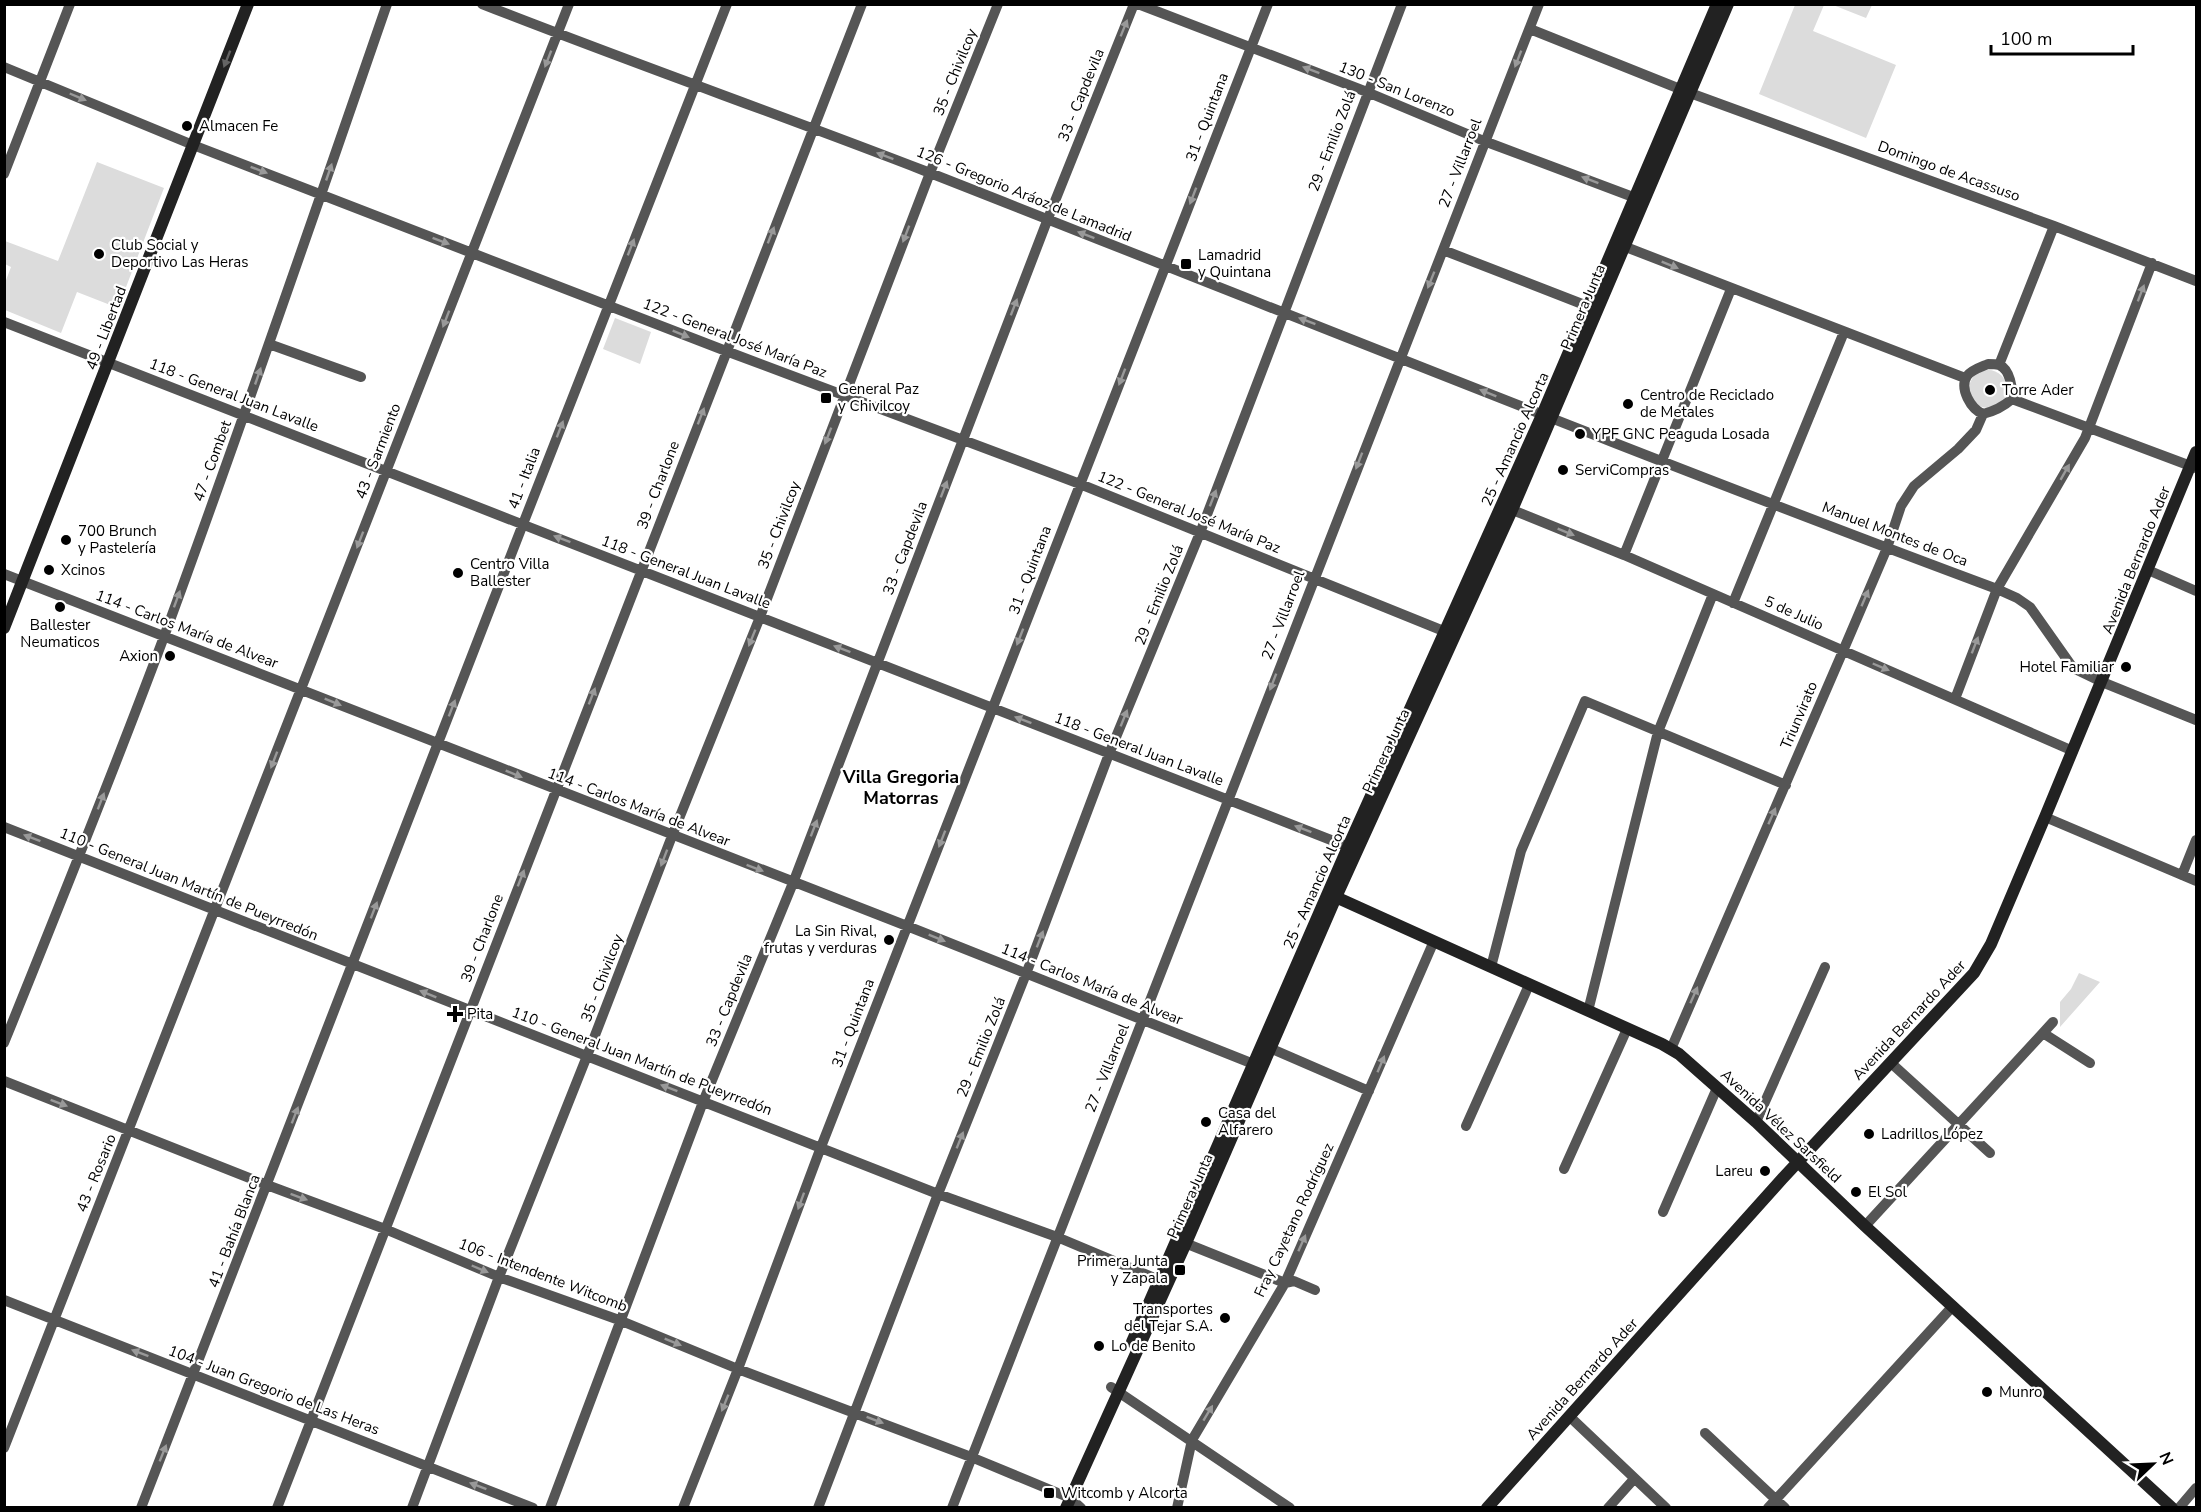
<svg xmlns="http://www.w3.org/2000/svg" width="2201" height="1512" font-family="'Nunito Sans',sans-serif">
<style>
.green{fill:#dcdcdc}
.lines{fill:none;stroke-linecap:round;stroke-linejoin:round}
.street{stroke:#555;stroke-width:10}
.secondary{stroke:#222;stroke-width:12}
.oneway{fill:#999}
.oneway2{fill:#646464}
.poi-dot{fill:#000;stroke:#fff;stroke-width:2}
.labels{text-anchor:middle;dominant-baseline:central;stroke-width:4.5;stroke-linejoin:round;paint-order:stroke}
.street-label{font-size:15px;fill:#000;stroke:#fff}
.poi-label{font-size:15px;fill:#000;stroke:#fff;text-anchor:start}
.quarter-label{font-size:18px;font-weight:bold;fill:#000;stroke:#fff}
</style>
<rect width="100%" height="100%" fill="#fff"/>
<path class="green" d="M1795,5H1824L1813,31L1896,65L1866,138L1759,94Z
M1833,5H1872L1866,18Z
M97,162L164,188L118,308L77,292L61,333L5,310V283L11,267L5,264V241L58,261Z
M615,318L651,332L640,364L603,349Z
M1969 389a19 19 0 1 1 38 0a19 19 0 1 1-38 0Z
M2079,973L2100,982L2060,1027V1002L2071,989Z"/>
<g class="lines">
<path class="street" d="M482,4C629,62 778,114 925,171C1282,311 1637,455 1997,589L2017,598L2030,607L2073,668L2102,682L2196,720
M1138,4L1367,92L1484,141L1641,200
M1530,29L1690,93L2054,226L2196,281
M4,67L193,145L472,253L726,351L1080,484L1451,634
M4,174L70,4
M1618,244L1965,378
M1443,250L1595,309
M4,322L1354,849
M269,344L361,377
M1988,364C1992,364 1996,364 1999,365C2010,369 2013,389 2012,399C2003,407 1995,411 1983,414C1971,409 1959,389 1967,376C1971,370 1981,367 1988,364Z
M1999,365L2054,226
M2012,399L2196,468
M1505,507L1624,555L2073,751
M1624,555L1731,289
M2148,570L2196,591
M4,574L907,926L1261,1067
M1733,603L1844,332
M1955,699L1997,589L2085,438L2152,263
M2045,817L2196,881
M4,827L938,1194L1057,1237L1164,1282
M2182,875L2196,840
M1491,967L1521,851L1585,701L1786,785
M1588,1011L1658,732L1713,594
M2043,1033L2090,1063
M4,1043C59,907 114,771 165,634C242,425 314,215 387,4
M1265,1046L1369,1091
M1671,1049L1843,651L1887,548L1901,506L1914,486L1958,449L1976,430L1983,414
M1891,1063L1990,1153
M4,1081L267,1185L385,1229L499,1277L619,1320L738,1369L971,1457L1070,1498L1081,1508
M1756,1122L1825,967
M1466,1126L1529,985
M1564,1169L1627,1029
M1663,1212L1717,1088
M1865,1226L2053,1022
M1180,1241L1285,1283L1294,1281L1315,1290
M4,1300L533,1508
M1111,1387L1290,1508
M1569,1416L1666,1508
M1705,1433L1785,1508
M4,1448L569,4
M141,1508L523,524L727,4
M277,1508L862,4
M412,1508L499,1277L587,1056L672,836L760,617L930,173L998,4
M550,1508L703,1102L793,883L1047,221L1134,4
M683,1508L738,1369L821,1147L1268,4
M818,1508L938,1194L1026,974L1109,754L1200,533L1402,4
M952,1508L1539,4
M1177,1508L1192,1440L1285,1283L1434,941
M1608,1508L1634,1479
M1768,1508L1953,1306
M2179,1508L2196,1488"/>
<path class="secondary" d="M4,628L248,4
M1329,894L1662,1044L1679,1054L1756,1122L1865,1226L2172,1508
M1132,1342L1348,847L1542,415L1717,4
M1066,1508L1186,1243L1336,897L1512,510L1728,4
M1487,1508L1782,1179L1974,973L1991,944L2045,817L2196,452"/>
</g>
<defs><path id="oneway-solid" d="M-6-.8H1V-3.2L6.5 0L1 3.2V.8H-6Z" transform="scale(1.5)"/></defs>
<g class="oneway">
<use href="#oneway-solid" transform="translate(1124 28) rotate(-68)"/>
<use href="#oneway-solid" transform="translate(548 59) rotate(111)"/>
<use href="#oneway-solid" transform="translate(1518 59) rotate(111)"/>
<use href="#oneway-solid" transform="translate(1311 70) rotate(-159)"/>
<use href="#oneway-solid" transform="translate(78 97) rotate(23)"/>
<use href="#oneway-solid" transform="translate(885 156) rotate(-159)"/>
<use href="#oneway-solid" transform="translate(259 170) rotate(21)"/>
<use href="#oneway-solid" transform="translate(329 172) rotate(-71)"/>
<use href="#oneway-solid" transform="translate(1590 180) rotate(-159)"/>
<use href="#oneway-solid" transform="translate(1193 196) rotate(111)"/>
<use href="#oneway-solid" transform="translate(906 234) rotate(111)"/>
<use href="#oneway-solid" transform="translate(771 235) rotate(-69)"/>
<use href="#oneway-solid" transform="translate(1086 235) rotate(-159)"/>
<use href="#oneway-solid" transform="translate(441 241) rotate(21)"/>
<use href="#oneway-solid" transform="translate(631 247) rotate(-69)"/>
<use href="#oneway-solid" transform="translate(1670 265) rotate(22)"/>
<use href="#oneway-solid" transform="translate(1431 280) rotate(112)"/>
<use href="#oneway-solid" transform="translate(2141 293) rotate(-69)"/>
<use href="#oneway-solid" transform="translate(1014 307) rotate(-69)"/>
<use href="#oneway-solid" transform="translate(446 319) rotate(111)"/>
<use href="#oneway-solid" transform="translate(1307 321) rotate(-159)"/>
<use href="#oneway-solid" transform="translate(681 334) rotate(22)"/>
<use href="#oneway-solid" transform="translate(258 376) rotate(-71)"/>
<use href="#oneway-solid" transform="translate(1122 377) rotate(111)"/>
<use href="#oneway-solid" transform="translate(1488 393) rotate(-158)"/>
<use href="#oneway-solid" transform="translate(701 416) rotate(-69)"/>
<use href="#oneway-solid" transform="translate(560 429) rotate(-69)"/>
<use href="#oneway-solid" transform="translate(828 436) rotate(111)"/>
<use href="#oneway-solid" transform="translate(1359 461) rotate(111)"/>
<use href="#oneway-solid" transform="translate(2065 472) rotate(-60)"/>
<use href="#oneway-solid" transform="translate(944 489) rotate(-69)"/>
<use href="#oneway-solid" transform="translate(1213 498) rotate(-69)"/>
<use href="#oneway-solid" transform="translate(1566 532) rotate(22)"/>
<use href="#oneway-solid" transform="translate(562 539) rotate(-159)"/>
<use href="#oneway-solid" transform="translate(360 540) rotate(111)"/>
<use href="#oneway-solid" transform="translate(1865 598) rotate(-67)"/>
<use href="#oneway-solid" transform="translate(177 599) rotate(-70)"/>
<use href="#oneway-solid" transform="translate(1020 637) rotate(111)"/>
<use href="#oneway-solid" transform="translate(752 638) rotate(112)"/>
<use href="#oneway-solid" transform="translate(1975 645) rotate(-69)"/>
<use href="#oneway-solid" transform="translate(842 649) rotate(-159)"/>
<use href="#oneway-solid" transform="translate(1881 667) rotate(23)"/>
<use href="#oneway-solid" transform="translate(1273 682) rotate(111)"/>
<use href="#oneway-solid" transform="translate(592 696) rotate(-69)"/>
<use href="#oneway-solid" transform="translate(333 702) rotate(22)"/>
<use href="#oneway-solid" transform="translate(452 708) rotate(-69)"/>
<use href="#oneway-solid" transform="translate(1124 718) rotate(-68)"/>
<use href="#oneway-solid" transform="translate(1023 720) rotate(-159)"/>
<use href="#oneway-solid" transform="translate(274 760) rotate(111)"/>
<use href="#oneway-solid" transform="translate(514 774) rotate(22)"/>
<use href="#oneway-solid" transform="translate(101 801) rotate(-69)"/>
<use href="#oneway-solid" transform="translate(1772 816) rotate(-66)"/>
<use href="#oneway-solid" transform="translate(814 828) rotate(-69)"/>
<use href="#oneway-solid" transform="translate(1303 829) rotate(-159)"/>
<use href="#oneway-solid" transform="translate(32 838) rotate(-159)"/>
<use href="#oneway-solid" transform="translate(942 839) rotate(111)"/>
<use href="#oneway-solid" transform="translate(664 858) rotate(111)"/>
<use href="#oneway-solid" transform="translate(755 868) rotate(21)"/>
<use href="#oneway-solid" transform="translate(521 878) rotate(-69)"/>
<use href="#oneway-solid" transform="translate(374 910) rotate(-69)"/>
<use href="#oneway-solid" transform="translate(937 938) rotate(22)"/>
<use href="#oneway-solid" transform="translate(1040 939) rotate(-69)"/>
<use href="#oneway-solid" transform="translate(428 994) rotate(-158)"/>
<use href="#oneway-solid" transform="translate(1694 995) rotate(-66)"/>
<use href="#oneway-solid" transform="translate(1381 1064) rotate(-67)"/>
<use href="#oneway-solid" transform="translate(669 1088) rotate(-159)"/>
<use href="#oneway-solid" transform="translate(59 1103) rotate(21)"/>
<use href="#oneway-solid" transform="translate(295 1115) rotate(-69)"/>
<use href="#oneway-solid" transform="translate(960 1140) rotate(-68)"/>
<use href="#oneway-solid" transform="translate(299 1197) rotate(20)"/>
<use href="#oneway-solid" transform="translate(801 1201) rotate(110)"/>
<use href="#oneway-solid" transform="translate(1302 1243) rotate(-66)"/>
<use href="#oneway-solid" transform="translate(480 1269) rotate(23)"/>
<use href="#oneway-solid" transform="translate(673 1342) rotate(22)"/>
<use href="#oneway-solid" transform="translate(140 1353) rotate(-159)"/>
<use href="#oneway-solid" transform="translate(725 1403) rotate(112)"/>
<use href="#oneway-solid" transform="translate(1208 1413) rotate(-59)"/>
<use href="#oneway-solid" transform="translate(875 1420) rotate(21)"/>
<use href="#oneway-solid" transform="translate(163 1453) rotate(-68)"/>
<use href="#oneway-solid" transform="translate(478 1486) rotate(-159)"/>
</g>
<use class="oneway2" href="#oneway-solid" transform="translate(227 59) rotate(111)"/>
<g class="poi-dot">
<circle cx="187" cy="126" r="6"/>
<circle cx="99" cy="254" r="6"/>
<rect x="1180" y="258" width="12" height="12" rx="3"/>
<circle cx="1990" cy="390" r="6"/>
<rect x="820" y="392" width="12" height="12" rx="3"/>
<circle cx="1628" cy="404" r="6"/>
<circle cx="1580" cy="434" r="6"/>
<circle cx="1563" cy="470" r="6"/>
<circle cx="66" cy="540" r="6"/>
<circle cx="49" cy="570" r="6"/>
<circle cx="458" cy="573" r="6"/>
<circle cx="60" cy="607" r="6"/>
<circle cx="170" cy="656" r="6"/>
<circle cx="2126" cy="667" r="6"/>
<circle cx="889" cy="940" r="6"/>
<path d="M452 1005h6v6h6v6h-6v6h-6v-6h-6v-6h6z"/>
<circle cx="1206" cy="1122" r="6"/>
<circle cx="1869" cy="1134" r="6"/>
<circle cx="1765" cy="1171" r="6"/>
<circle cx="1856" cy="1192" r="6"/>
<rect x="1174" y="1264" width="12" height="12" rx="3"/>
<circle cx="1225" cy="1318" r="6"/>
<circle cx="1099" cy="1346" r="6"/>
<circle cx="1987" cy="1392" r="6"/>
<rect x="1043" y="1487" width="12" height="12" rx="3"/>
</g>
<g class="labels">
<g class="street-label">
<text transform="translate(955 72) rotate(-68)">35 - Chivilcoy</text>
<text transform="translate(1397 89) rotate(22)">130 - San Lorenzo</text>
<text transform="translate(1081 95) rotate(-68)">33 - Capdevila</text>
<text transform="translate(1207 117) rotate(-69)">31 - Quintana</text>
<text transform="translate(1332 141) rotate(-69)">29 - Emilio Zolá</text>
<text transform="translate(1460 163) rotate(-69)">27 - Villarroel</text>
<text transform="translate(1949 171) rotate(20)">Domingo de Acassuso</text>
<text transform="translate(1024 194) rotate(22)">126 - Gregorio Aráoz de Lamadrid</text>
<text transform="translate(1583 307) rotate(-67)">Primera Junta</text>
<text transform="translate(106 328) rotate(-69)">49 - Libertad</text>
<text transform="translate(735 338) rotate(21)">122 - General José María Paz</text>
<text transform="translate(234 395) rotate(21)">118 - General Juan Lavalle</text>
<text transform="translate(1515 439) rotate(-66)">25 - Amancio Alcorta</text>
<text transform="translate(378 451) rotate(-69)">43 - Sarmiento</text>
<text transform="translate(212 461) rotate(-70)">47 - Combet</text>
<text transform="translate(524 478) rotate(-69)">41 - Italia</text>
<text transform="translate(658 485) rotate(-69)">39 - Charlone</text>
<text transform="translate(1189 512) rotate(22)">122 - General José María Paz</text>
<text transform="translate(779 525) rotate(-69)">35 - Chivilcoy</text>
<text transform="translate(1895 534) rotate(21)">Manuel Montes de Oca</text>
<text transform="translate(905 548) rotate(-69)">33 - Capdevila</text>
<text transform="translate(2136 560) rotate(-68)">Avenida Bernardo Ader</text>
<text transform="translate(1030 570) rotate(-69)">31 - Quintana</text>
<text transform="translate(686 572) rotate(21)">118 - General Juan Lavalle</text>
<text transform="translate(1159 595) rotate(-68)">29 - Emilio Zolá</text>
<text transform="translate(1794 613) rotate(24)">5 de Julio</text>
<text transform="translate(1283 615) rotate(-69)">27 - Villarroel</text>
<text transform="translate(187 629) rotate(21)">114 - Carlos María de Alvear</text>
<text transform="translate(1799 715) rotate(-67)">Triunvirato</text>
<text transform="translate(1139 749) rotate(21)">118 - General Juan Lavalle</text>
<text transform="translate(1386 751) rotate(-65)">Primera Junta</text>
<text transform="translate(639 807) rotate(21)">114 - Carlos María de Alvear</text>
<text transform="translate(1317 882) rotate(-66)">25 - Amancio Alcorta</text>
<text transform="translate(189 884) rotate(22)">110 - General Juan Martín de Pueyrredón</text>
<text transform="translate(482 938) rotate(-69)">39 - Charlone</text>
<text transform="translate(602 978) rotate(-69)">35 - Chivilcoy</text>
<text transform="translate(1092 984) rotate(22)">114 - Carlos María de Alvear</text>
<text transform="translate(729 1000) rotate(-68)">33 - Capdevila</text>
<text transform="translate(1909 1020) rotate(-47)">Avenida Bernardo Ader</text>
<text transform="translate(853 1023) rotate(-69)">31 - Quintana</text>
<text transform="translate(981 1047) rotate(-68)">29 - Emilio Zolá</text>
<text transform="translate(642 1061) rotate(21)">110 - General Juan Martín de Pueyrredón</text>
<text transform="translate(1107 1068) rotate(-68)">27 - Villarroel</text>
<text transform="translate(1781 1126) rotate(43)">Avenida Vélez Sarsfield</text>
<text transform="translate(96 1173) rotate(-68)">43 - Rosario</text>
<text transform="translate(1190 1196) rotate(-66)">Primera Junta</text>
<text transform="translate(1294 1220) rotate(-65)">Fray Cayetano Rodríguez</text>
<text transform="translate(234 1231) rotate(-69)">41 - Bahía Blanca</text>
<text transform="translate(543 1275) rotate(21)">106 - Intendente Witcomb</text>
<text transform="translate(1582 1379) rotate(-48)">Avenida Bernardo Ader</text>
<text transform="translate(274 1390) rotate(21)">104 - Juan Gregorio de Las Heras</text>
</g>
<g class="poi-label">
<text x="199" y="126">Almacen Fe</text>
<text x="111" y="245">Club Social y<tspan x="111" dy="17">Deportivo Las Heras</tspan></text>
<text x="1198" y="255">Lamadrid<tspan x="1198" dy="17">y Quintana</tspan></text>
<text x="838" y="389">General Paz<tspan x="838" dy="17">y Chivilcoy</tspan></text>
<text x="2002" y="390">Torre Ader</text>
<text x="1640" y="395">Centro de Reciclado<tspan x="1640" dy="17">de Metales</tspan></text>
<text x="1592" y="434">YPF GNC Peaguda Losada</text>
<text x="1575" y="470">ServiCompras</text>
<text x="78" y="531">700 Brunch<tspan x="78" dy="17">y Pastelería</tspan></text>
<text x="470" y="564">Centro Villa<tspan x="470" dy="17">Ballester</tspan></text>
<text x="61" y="570">Xcinos</text>
<text x="60" y="625" text-anchor="middle">Ballester<tspan x="60" dy="17">Neumaticos</tspan></text>
<text x="158" y="656" text-anchor="end">Axion</text>
<text x="2114" y="667" text-anchor="end">Hotel Familiar</text>
<text x="877" y="931" text-anchor="end">La Sin Rival,<tspan x="877" dy="17">frutas y verduras</tspan></text>
<text x="467" y="1014">Pita</text>
<text x="1218" y="1113">Casa del<tspan x="1218" dy="17">Alfarero</tspan></text>
<text x="1881" y="1134">Ladrillos López</text>
<text x="1753" y="1171" text-anchor="end">Lareu</text>
<text x="1868" y="1192">El Sol</text>
<text x="1168" y="1261" text-anchor="end">Primera Junta<tspan x="1168" dy="17">y Zapala</tspan></text>
<text x="1213" y="1309" text-anchor="end">Transportes<tspan x="1213" dy="17">del Tejar S.A.</tspan></text>
<text x="1111" y="1346">Lo de Benito</text>
<text x="1999" y="1392">Munro</text>
<text x="1061" y="1493">Witcomb y Alcorta</text>
</g>
<g class="quarter-label">
<text x="901" y="777">Villa Gregoria<tspan x="901" dy="21">Matorras</tspan></text>
</g>
</g>
<rect width="2201" height="1512" fill="none" stroke="#000000" stroke-width="12"/>
<g transform="translate(2153 1464) rotate(67)" stroke="#ffffff" stroke-width="4.5" paint-order="stroke">
<path d="M0-4.5L10 22L0 15L-10 22Z" fill="#000000"/>
<text y="-9" font-size="16" font-weight="bold" text-anchor="middle" fill="#000000">N</text>
</g>
<path d="M1991 45v9h142v-9" fill="none" stroke="#000000" stroke-width="3"/>
<text x="2000" y="45" font-size="18" fill="#000000" stroke="#ffffff" stroke-width="4.5" paint-order="stroke">100 m</text>
</svg>
